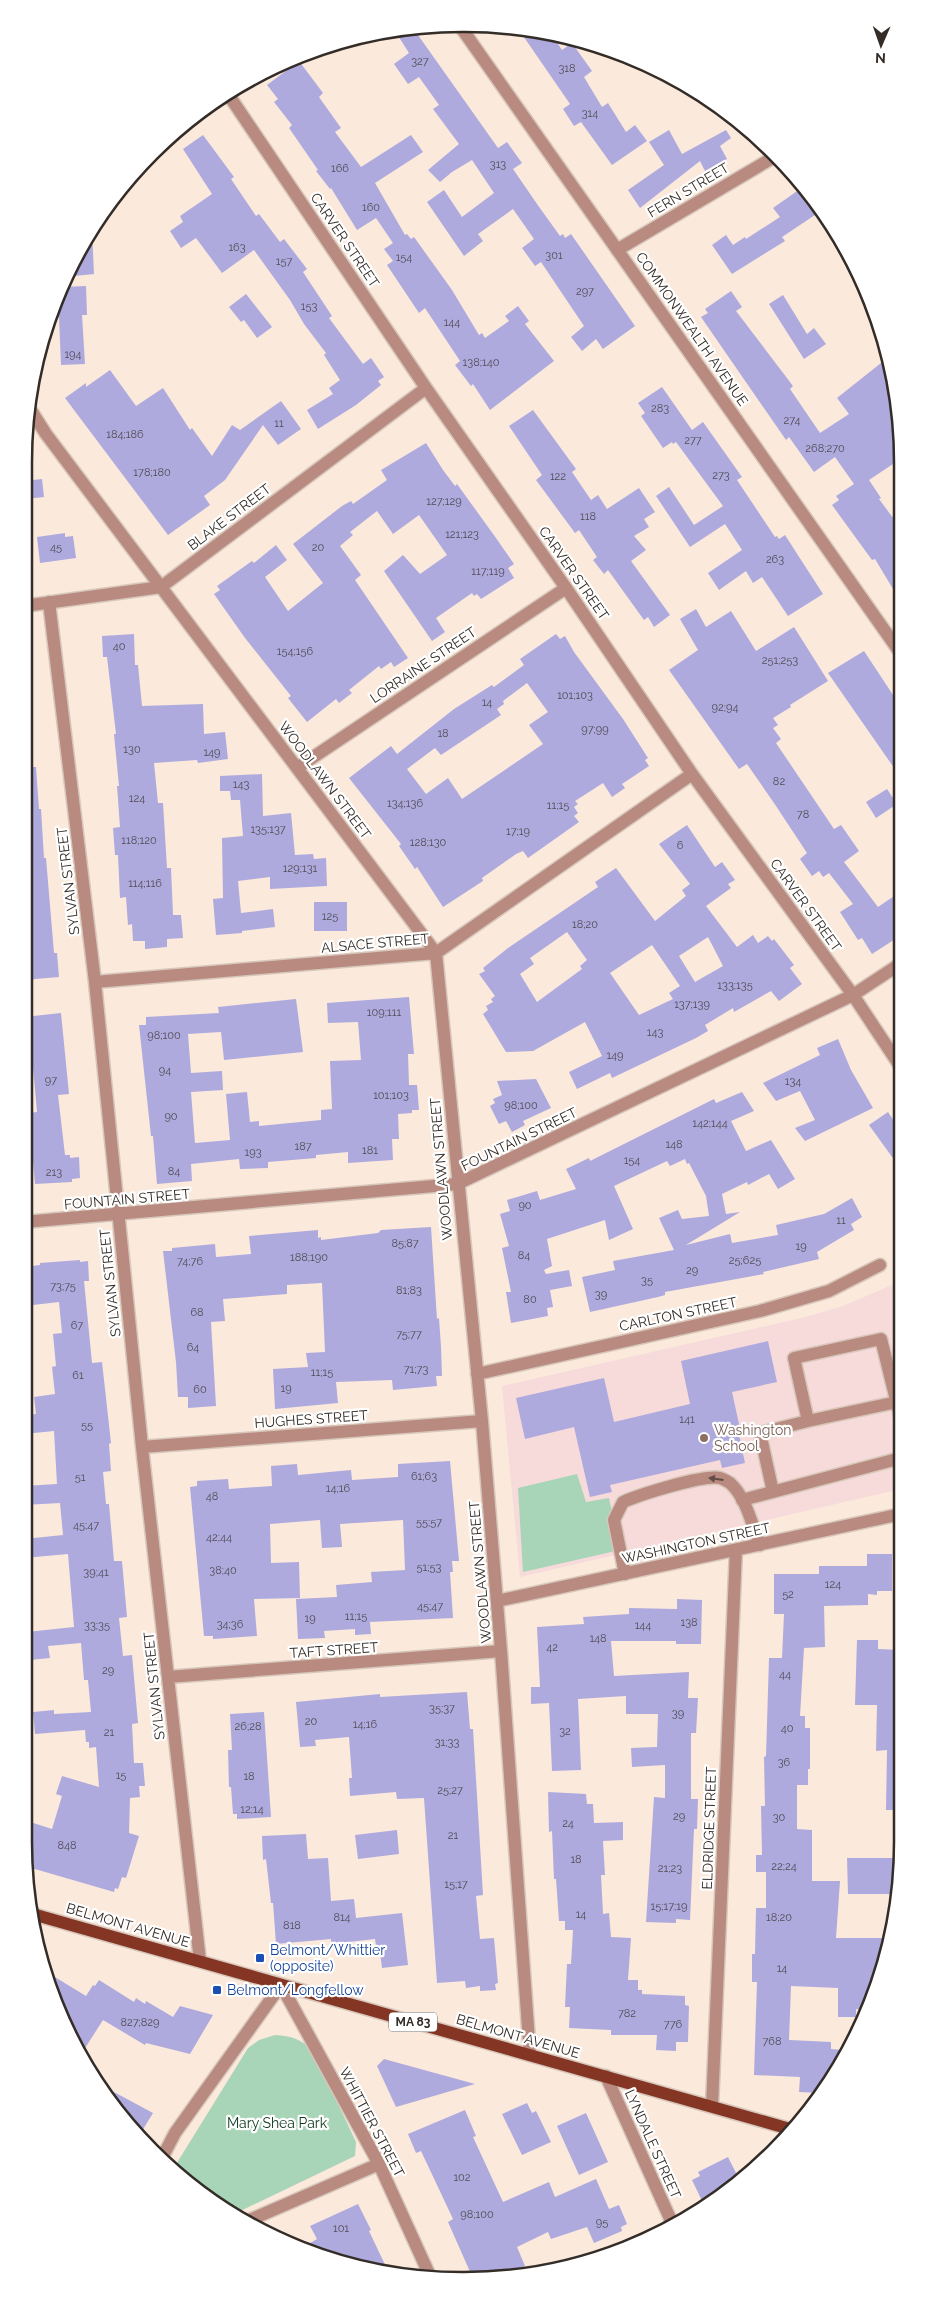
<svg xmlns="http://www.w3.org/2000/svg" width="926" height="2304" font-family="Raleway,sans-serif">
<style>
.education{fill:#f6dbda}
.park{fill:#a8d4b7}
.building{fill:#aeaade;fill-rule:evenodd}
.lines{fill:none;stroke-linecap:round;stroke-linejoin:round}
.minor-casing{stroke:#d7c7bb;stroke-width:15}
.major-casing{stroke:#d7c7bb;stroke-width:15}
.minor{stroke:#b98a7f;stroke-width:12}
.major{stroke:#853523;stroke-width:12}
.oneway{fill:#624d46}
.education-dot{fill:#8d6e63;stroke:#fff;stroke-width:2}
.transit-dot{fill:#1a4fb4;stroke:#fff;stroke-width:2}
.labels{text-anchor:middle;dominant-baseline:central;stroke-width:4.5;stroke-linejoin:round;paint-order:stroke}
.number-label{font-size:11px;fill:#524c55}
.shield{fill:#fff;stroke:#706b68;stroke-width:1}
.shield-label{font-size:12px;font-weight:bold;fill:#332c27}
.street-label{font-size:14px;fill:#332c27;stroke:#fff}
.education-label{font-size:14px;fill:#785e54;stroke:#fff;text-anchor:start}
.transit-label{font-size:14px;fill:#164399;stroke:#fff;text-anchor:start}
.park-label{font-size:14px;fill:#0e3821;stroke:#fff}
.rim{fill:none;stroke:#332c27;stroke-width:2.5}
</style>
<rect width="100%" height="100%" fill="#fbe9dc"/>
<path class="education" d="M901,1281V1489L520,1577L502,1386L806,1317L843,1306Z"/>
<path class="park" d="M577,1474L586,1502L609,1498L620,1550L523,1572L518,1488Z
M275,2035C292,2036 301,2039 313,2051L356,2142L355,2156L234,2214L175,2166L248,2048L259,2040Z"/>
<path class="building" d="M517,27L552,35L562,50L572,43L592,71L584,77L602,107L608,103L626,132L635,125L647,141L612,165L581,122L574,126L563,109L570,104Z
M413,28L498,148L507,142L522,163L513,169L537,204L560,236L563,234L565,238L571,234L635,326L603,349L596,339L582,351L571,337L584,326L541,262L535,266L522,248L534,239L513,209L478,234L483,241L464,256L427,202L444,190L462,217L494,193L472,160L452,172L440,182L428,170L459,144L433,109L439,105L419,77L408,84L394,64L409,53L395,31Z
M299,61L323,93L319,97L341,128L335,132L361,167L411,135L423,152L375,183L405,235L407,234L411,239L414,237L452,290L479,335L482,333L485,338L509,321L505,316L518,306L529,321L525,324L554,361L490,410L473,384L471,386L455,365L460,361L425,308L419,313L387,265L393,261L384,249L393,243L376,218L357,230L331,188L330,189L316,171L318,170L289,128L292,125L274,102L278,99L267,85Z
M669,130L682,154L726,130L731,138L720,146L727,159L705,171L700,161L640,208L628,190L664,165L649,142Z
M203,135L234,177L231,179L256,216L259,214L280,242L284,239L307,269L303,272L332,316L329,318L363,364L371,358L384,377L378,381L381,385L356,405L318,429L307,410L333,394L329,388L340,380L324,355L326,353L304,324L290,300L254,250L222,273L196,238L181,248L170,231L183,222L180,216L212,194L183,149Z
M800,189L804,194L805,193L818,213L782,237L785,241L732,274L712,245L726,235L733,245L745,237L746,239L780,217L773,208Z
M92,230L94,274L74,276L73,264L82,244Z
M86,286L87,315H82L85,364L61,365L59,317H49L63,287Z
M731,291L742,307L736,311L793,386L790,389L820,433L849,414L837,398L886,359L898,405L899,460L869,480L881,498L879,499L899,526V599L875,559L872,560L832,505L839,500L836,496L854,484L835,457L814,472L789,437L786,440L701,317L708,313L705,309Z
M246,294L272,327L257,338L244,320L241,322L229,307Z
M783,295L807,334L814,328L826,344L804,359L769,304Z
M110,370L136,406L163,388L190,430L192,428L212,456L232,425L240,430L281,401L301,429L278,445L263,425L225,480L204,496L210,505L168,535L65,398L86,383V387Z
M662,387L692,430L703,422L742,477L737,480L775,537L777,536L779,539L785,535L823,594L788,616L762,577L753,583L746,571L719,590L708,573L742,550L725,524L690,547L656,496L669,487L694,525L723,506L676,442L673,444L672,442L663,448L641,416L645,413L638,403Z
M533,410L576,469L572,472L591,500L598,495L607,509L639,488L655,512L644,519L649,527L634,536L646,550L631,561L670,615L654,627L648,617L644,620L608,570L604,574L593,560L597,557L579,530L575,533L536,480L542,475L509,426Z
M426,443L443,470L455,486L457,484L496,538L514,564L508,568L514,578L481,599L477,594L474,596L472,593L436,618L445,632L432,641L384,571L403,555L420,574L447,555L419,515L393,534L377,511L350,532L353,535L340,546L361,575L355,580L408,658L394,667L391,662L381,669L379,666L349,690L352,693L339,703L336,699L307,722L288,698L291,696L245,638L214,594L220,590L217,586L252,561L254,563L276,545L287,560L265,577L288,611L323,583L293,544L342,506L351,501L353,504L387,480L381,470Z
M42,479L44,497L26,499L24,481Z
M65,533V537L73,536L76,558L40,563L37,537Z
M696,609L706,627L731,611L756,651L794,627L828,681L790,705L791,707L773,718L778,725L773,728L781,739L776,743L834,829L841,825L859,851L844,862L878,907L900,892V936L872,954L862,938L858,940L840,912L853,904L829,873L823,877L819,871L812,876L800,859L807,853L774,803L747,764L739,769L669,670L698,650L680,619Z
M134,634L135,665H138L142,706L203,704L204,734L225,732L228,759L198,763L197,760L154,763L158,803H163L167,868H171L173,915H181L183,938L167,939V947L145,949V941H133L132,924L128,925L126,897L120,898L118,855H115L113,828L120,827L117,786H119L114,734H116L107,657H103L102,636Z
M556,634L560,639L565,636L574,652L623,719L648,758L645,760L649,766L622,784L625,788L612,797L603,783L575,801L578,804L574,807L578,813L574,816L579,822L528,858L523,851L516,854L482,878L483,881L443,907L417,867L415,869L399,846L401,844L349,778L391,746L397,754L454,709L492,685L494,687L524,665L520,659ZM527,683L548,712L529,725L543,744L462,799L448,778L426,794L407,769L435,748L441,755L501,715L497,709L504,704L503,701Z
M864,651L899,704V775L828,673Z
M24,767H36L39,809H41L44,858H46L54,953H57L59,977L24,980Z
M262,774L263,816L291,813L295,855L313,854L314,859L326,858L327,886L270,889V877L238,881L241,913L273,909L275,927L242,931V933L216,935L213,899L223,898L222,838L243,836L240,800H231L230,791H220V776Z
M887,789L897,804L876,818L866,802Z
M687,825L715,867L722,862L735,880L728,884L731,888L706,906L737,947L753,935L758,943L768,936L772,941L774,939L794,965L790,968L802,984L779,1001L771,991L734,1012L733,1008L705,1025L708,1031L696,1038L612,1078L610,1073L577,1089L569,1072L602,1056L585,1022L533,1051L506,1052L483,1014L488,1010L486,1006L493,1002L491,999L495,996L479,974L485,971L483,968L508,948L598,887L595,882L616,868L655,921L686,896L682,890L690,884L659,844ZM567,932L587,960L580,966L582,969L537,1002L520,974L534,964L530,958ZM708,937L723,966L695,982L679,956ZM652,945L680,986L669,993L673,999L639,1015L610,973Z
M314,902H347V931H314Z
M409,997L414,1054H408L409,1085H417L419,1110H412V1113L398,1114L399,1139H392L393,1160L348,1163V1152L316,1155V1158L268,1162V1168L240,1169L239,1159L191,1164L192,1181L157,1184L153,1136H151L139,1025H146V1017L219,1013L218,1007L296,999L303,1052L224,1060L221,1032L188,1034L191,1073L222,1071L223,1090L191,1092L195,1143L230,1140L226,1094L247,1092L250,1122L259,1121V1126L321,1120V1110L332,1109L330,1061L361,1060L358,1022L328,1023L327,1003Z
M61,1013L69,1094L58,1095L65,1155H70V1158L79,1157L80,1178L72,1179V1182L35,1184L29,1113L37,1112L31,1045L24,1046V1017Z
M838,1039L851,1070L873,1108L805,1141L795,1128L815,1120L800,1091L776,1101L763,1083L820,1055L817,1048Z
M536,1079L551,1108L523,1121L525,1125L512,1132L506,1121L499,1124L490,1106L495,1103L493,1099L502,1095L497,1081Z
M742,1092L754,1111L731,1121L746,1151L771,1140L795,1179L778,1189L769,1174L748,1185L747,1182L722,1194L726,1214L740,1212L686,1245L730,1234L732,1243L778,1235L776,1225L824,1214L852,1198L862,1217L851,1224L854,1230L817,1252L819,1259L763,1272L764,1274L665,1292V1295L658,1297L590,1312L582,1277L615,1270L613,1261L674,1250L659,1218L678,1210L682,1219L709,1216L706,1196L689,1163L687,1164L685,1159L670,1166L667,1161L614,1186L633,1229L609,1240L605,1220L547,1239L552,1266L544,1270L546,1274L569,1270L572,1286L550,1290L553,1307L547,1308L548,1316L511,1323L506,1292H511L502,1248L509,1246L500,1214L510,1211L507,1200L537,1191L540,1200L576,1189L566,1169L589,1158L590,1161L714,1099L716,1103Z
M888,1112L894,1121L900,1117V1168L869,1125Z
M431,1227L437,1319L439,1318L441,1347L442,1376H436L437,1386L393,1390L392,1380L336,1382L338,1403L275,1409L273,1369L308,1367L306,1353L325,1352L322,1283L287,1285V1294L223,1299L225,1321L211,1322L216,1406L188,1408V1397H178L176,1362L163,1251H172V1248L215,1244L216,1257L251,1254L249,1236L318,1230V1238L321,1237V1240L378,1233L381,1230Z
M80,1260V1262L88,1261L89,1281H84L92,1363L102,1362L111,1443L109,1444L111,1471L103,1472L106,1504H109L114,1561H122L127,1617L119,1618L123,1656L132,1655L138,1723L132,1724L134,1763H143L145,1786H139L140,1797L130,1798L129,1833L139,1836L126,1878L122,1877L118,1889L115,1888L114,1892L28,1867L24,1841V1820L52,1829L62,1796L56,1794L62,1776L99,1787L96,1747L89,1748V1742H86L85,1730L35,1734L33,1712L54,1710V1714L91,1712L88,1680H84L81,1643L48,1646L50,1658L30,1660L27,1632L74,1627L68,1554L24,1558V1539L63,1535L60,1503L24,1505V1486L57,1484L54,1431L24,1434V1415L36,1414L34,1397L55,1394L52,1367L56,1366L53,1334L62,1333L59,1302L33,1305L31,1286H26L24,1267L40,1265V1263Z
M768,1341L777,1382L732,1392L741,1433L739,1434L745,1463L722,1468L720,1460L610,1485L612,1492L590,1497L574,1427L525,1439L516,1398L604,1378L614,1422L690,1404L681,1361Z
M450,1461L459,1561H452L453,1572H450L453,1618L370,1622L371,1634L355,1635V1629L324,1631L325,1638L298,1639L296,1599L337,1597L336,1585L372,1582L371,1572L405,1570L403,1520L340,1524L342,1547L322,1548L320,1520L270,1524L271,1563L299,1562L300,1598L254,1599L257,1636L213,1639V1636H204L190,1487L197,1486V1481L228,1479L229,1489L272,1486L271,1466L297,1464L298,1475L351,1470L352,1480L398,1477V1464Z
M867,1554H892V1591H877V1595L868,1594V1605L824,1606L825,1647L804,1648L800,1716H805V1728H810V1769H808V1785H797V1829L812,1830V1881H840L836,1938H886L879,1982L864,2010L856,2009V2017H838V1988L791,1986L789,2040L831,2042V2049L843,2050L819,2093L799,2092L800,2077L754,2075L757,1982H752V1954H755L756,1908H766V1872H756V1855H762L761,1806H765L764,1757L766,1756L769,1658H782L784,1614H774V1574H819V1566H867Z
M677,1599L702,1600L701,1644H676V1641H611L614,1676L689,1672L688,1698H698L696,1733H691V1799H698L697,1829H694L690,1920L676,1919V1923L646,1922L654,1797L665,1798V1765L632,1767L631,1748L657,1747L658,1714H626V1696L578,1699L581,1770L552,1771L549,1703L531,1704V1687H540L537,1627L584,1624L583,1617L629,1614V1608L677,1609Z
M857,1640H878V1649L902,1650V1810H886L887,1750L876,1751L877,1705H855Z
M467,1692L470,1729H473L483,1895L476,1896L480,1939L494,1938L498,1983L495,1984L496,1990L480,1991V1986L466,1988L465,1981L437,1983L424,1798L397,1799L396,1792L350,1796L349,1778H352L349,1737L315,1740L316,1746L300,1747L296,1702L380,1694V1697Z
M264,1712L271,1817L237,1819V1814H233L231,1787H229L228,1750H232L230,1714Z
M548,1792L586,1794L587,1804H593L594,1823L623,1822V1840L603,1841L605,1875H601L603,1914L609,1913L611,1937L631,1938L628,1980H638V1990H642V1994L685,1996V2005L689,2006L688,2042H676V2051L656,2050L657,2035H611V2030L569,2028L570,2007H565L567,1964H571L573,1930H565V1921H559L556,1879H554L552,1831L549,1832Z
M397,1830L399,1854L358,1859L355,1835Z
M306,1834L308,1859L328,1858L331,1901L354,1899L356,1918L402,1913L408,1965L382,1968L380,1952H377L375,1939L331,1944V1939L276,1944L273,1903H271L266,1859L263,1860L262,1836Z
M847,1858H899L894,1894H848Z
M45,1971L86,1996L93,1985L95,1986L99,1980L134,2002L136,1998L145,2004L146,2001L173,2017L180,2006L213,2015L190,2054L146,2043L145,2045L103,2020L80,2056L47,1982Z
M384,2059L475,2084L396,2107L377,2066Z
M99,2084L153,2113L139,2136L133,2130Z
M527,2103L532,2113L536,2111L551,2142L522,2155L502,2114Z
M465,2110L476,2136L473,2137L503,2202L549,2182L555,2197L596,2179L609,2209L619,2205L627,2224L621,2227L622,2231L594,2243L587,2227L551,2239L548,2232L517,2247L525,2266L509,2273L471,2274L448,2222L453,2219L421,2151L416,2153L408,2134Z
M586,2113L608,2162L579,2175L557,2126Z
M728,2157L738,2177L705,2207L692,2180L700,2176L698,2172Z
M358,2204L371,2230L369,2231L389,2273L322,2257L302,2248L317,2239L310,2226Z"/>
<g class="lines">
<defs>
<path id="minor" d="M460,26L899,651
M228,94L426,388L566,588L692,774L853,995L900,1066
M617,250L774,157
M32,412L46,434L436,953L482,1421L501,1651L530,2055
M49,602L95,982L142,1447L200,1961
M24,606L161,587L426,388
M297,768L566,588
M95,982L436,953L692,774
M24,1222L457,1184L853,995L900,964
M477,1374L760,1311L829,1291L880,1265
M808,1421L897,1402
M142,1447L482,1421
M773,1492L760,1433L808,1421L794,1358L881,1339L901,1420
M742,1500L901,1458
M625,1574L614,1520L623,1502C639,1495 704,1474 720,1478C723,1479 727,1481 730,1483C746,1497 752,1525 760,1545
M497,1601L901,1514
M168,1677L501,1651
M606,2076L673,2225
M712,2106L736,1550
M163,2156L175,2133L281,1985L379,2164L430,2276
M245,2222L379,2164"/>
<path id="major" d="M36,1915L790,2129"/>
</defs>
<use href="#minor" class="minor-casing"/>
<use href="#major" class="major-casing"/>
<use href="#minor" class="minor"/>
<use href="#major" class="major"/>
</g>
<defs><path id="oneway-solid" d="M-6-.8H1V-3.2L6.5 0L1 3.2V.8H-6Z" transform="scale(1.25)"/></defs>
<use class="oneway" href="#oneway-solid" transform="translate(716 1479) rotate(-172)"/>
<circle class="education-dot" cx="704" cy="1438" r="5"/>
<g class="transit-dot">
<rect x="255" y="1953" width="10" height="10" rx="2.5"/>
<rect x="212" y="1985" width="10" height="10" rx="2.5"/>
</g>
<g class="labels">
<g class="number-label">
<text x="420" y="61">327</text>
<text x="567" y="68">318</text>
<text x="590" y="113">314</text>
<text x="498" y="164">313</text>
<text x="340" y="168">166</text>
<text x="371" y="207">160</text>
<text x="237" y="247">163</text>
<text x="554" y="255">301</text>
<text x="404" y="257">154</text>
<text x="284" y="261">157</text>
<text x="585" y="291">297</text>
<text x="309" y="306">153</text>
<text x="452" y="322">144</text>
<text x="73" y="354">194</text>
<text x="481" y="362">138;140</text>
<text x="660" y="408">283</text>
<text x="792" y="420">274</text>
<text x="279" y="423">11</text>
<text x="125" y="434">184;186</text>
<text x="693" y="440">277</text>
<text x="825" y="448">268;270</text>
<text x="152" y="472">178;180</text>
<text x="721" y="475">273</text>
<text x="558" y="476">122</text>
<text x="444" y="501">127;129</text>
<text x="588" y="516">118</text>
<text x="462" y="534">121;123</text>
<text x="56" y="547">45</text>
<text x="318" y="547">20</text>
<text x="775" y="559">263</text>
<text x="488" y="571">117;119</text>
<text x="119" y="646">40</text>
<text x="295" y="651">154;156</text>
<text x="780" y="660">251;253</text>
<text x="575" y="695">101;103</text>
<text x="487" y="702">14</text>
<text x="725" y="707">92;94</text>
<text x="595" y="729">97;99</text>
<text x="443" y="733">18</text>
<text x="132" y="749">130</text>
<text x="212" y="752">149</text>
<text x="779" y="781">82</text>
<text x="241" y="784">143</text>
<text x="137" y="798">124</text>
<text x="405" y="803">134;136</text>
<text x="558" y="805">11;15</text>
<text x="803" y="814">78</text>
<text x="268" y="829">135;137</text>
<text x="518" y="831">17;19</text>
<text x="139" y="840">118;120</text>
<text x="428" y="842">128;130</text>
<text x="680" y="845">6</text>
<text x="300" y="868">129;131</text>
<text x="145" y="883">114;116</text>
<text x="330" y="916">125</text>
<text x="585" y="924">18;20</text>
<text x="735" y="985">133;135</text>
<text x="692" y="1004">137;139</text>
<text x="384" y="1012">109;111</text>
<text x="655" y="1032">143</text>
<text x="164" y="1035">98;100</text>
<text x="615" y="1055">149</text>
<text x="165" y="1070">94</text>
<text x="51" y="1080">97</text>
<text x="793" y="1081">134</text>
<text x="391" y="1095">101;103</text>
<text x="521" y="1105">98;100</text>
<text x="171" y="1116">90</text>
<text x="710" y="1123">142;144</text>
<text x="674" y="1144">148</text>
<text x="303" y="1146">187</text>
<text x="370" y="1150">181</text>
<text x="253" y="1152">193</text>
<text x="632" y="1160">154</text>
<text x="174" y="1171">84</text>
<text x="54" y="1172">213</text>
<text x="525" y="1205">90</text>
<text x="841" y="1220">11</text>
<text x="405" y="1243">85;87</text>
<text x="801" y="1246">19</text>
<text x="524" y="1255">84</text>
<text x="309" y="1257">188;190</text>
<text x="745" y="1260">25;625</text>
<text x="190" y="1261">74;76</text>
<text x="692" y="1270">29</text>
<text x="647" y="1280">35</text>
<text x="63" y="1286">73;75</text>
<text x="409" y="1290">81;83</text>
<text x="601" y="1294">39</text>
<text x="530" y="1299">80</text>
<text x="197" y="1312">68</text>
<text x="77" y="1325">67</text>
<text x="409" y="1334">75;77</text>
<text x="193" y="1347">64</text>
<text x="416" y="1369">71;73</text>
<text x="322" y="1372">11;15</text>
<text x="78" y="1375">61</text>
<text x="286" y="1388">19</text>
<text x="200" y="1389">60</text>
<text x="687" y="1419">141</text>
<text x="87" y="1425">55</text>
<text x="424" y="1476">61;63</text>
<text x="80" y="1477">51</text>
<text x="338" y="1488">14;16</text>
<text x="212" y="1496">48</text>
<text x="429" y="1522">55;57</text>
<text x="86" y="1525">45;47</text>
<text x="219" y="1537">42;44</text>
<text x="429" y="1567">51;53</text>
<text x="223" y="1570">38;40</text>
<text x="96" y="1572">39;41</text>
<text x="833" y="1584">124</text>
<text x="788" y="1594">52</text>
<text x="430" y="1606">45;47</text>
<text x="356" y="1616">11;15</text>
<text x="310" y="1618">19</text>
<text x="689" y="1622">138</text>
<text x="230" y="1624">34;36</text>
<text x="97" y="1625">33;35</text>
<text x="643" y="1625">144</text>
<text x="598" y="1638">148</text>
<text x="552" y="1647">42</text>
<text x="108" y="1670">29</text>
<text x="785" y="1674">44</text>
<text x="442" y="1708">35;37</text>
<text x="678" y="1713">39</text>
<text x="311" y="1721">20</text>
<text x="365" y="1724">14;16</text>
<text x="248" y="1726">26;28</text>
<text x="787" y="1728">40</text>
<text x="565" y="1731">32</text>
<text x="109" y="1732">21</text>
<text x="447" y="1742">31;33</text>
<text x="784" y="1762">36</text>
<text x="121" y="1775">15</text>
<text x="249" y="1776">18</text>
<text x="450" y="1790">25;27</text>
<text x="252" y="1809">12;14</text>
<text x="679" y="1816">29</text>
<text x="779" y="1817">30</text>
<text x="568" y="1823">24</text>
<text x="453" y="1835">21</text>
<text x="67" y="1845">848</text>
<text x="576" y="1859">18</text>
<text x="784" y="1866">22;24</text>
<text x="670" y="1868">21;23</text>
<text x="456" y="1884">15;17</text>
<text x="669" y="1906">15;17;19</text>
<text x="581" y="1914">14</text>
<text x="342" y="1917">814</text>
<text x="779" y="1917">18;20</text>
<text x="292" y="1925">818</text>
<text x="782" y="1968">14</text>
<text x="627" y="2013">782</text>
<text x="140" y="2022">827;829</text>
<text x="673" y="2024">776</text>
<text x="772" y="2041">768</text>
<text x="462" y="2177">102</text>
<text x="477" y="2214">98;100</text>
<text x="602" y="2222">95</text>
<text x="341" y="2228">101</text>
</g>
<rect class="shield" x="389" y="2012.5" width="48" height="19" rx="4"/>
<g class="shield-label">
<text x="413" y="2022">MA 83</text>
</g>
<g class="street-label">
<text transform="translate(688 190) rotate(-31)">FERN STREET</text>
<text transform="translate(345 240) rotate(56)">CARVER STREET</text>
<text transform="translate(692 329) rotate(55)">COMMONWEALTH AVENUE</text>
<text transform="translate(229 517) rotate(-37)">BLAKE STREET</text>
<text transform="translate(574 573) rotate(55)">CARVER STREET</text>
<text transform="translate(423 665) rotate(-34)">LORRAINE STREET</text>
<text transform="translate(325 780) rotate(53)">WOODLAWN STREET</text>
<text transform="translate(68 881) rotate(-97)">SYLVAN STREET</text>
<text transform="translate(806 905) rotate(54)">CARVER STREET</text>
<text transform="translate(375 943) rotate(-5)">ALSACE STREET</text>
<text transform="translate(519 1139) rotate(-26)">FOUNTAIN STREET</text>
<text transform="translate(441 1169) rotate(-95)">WOODLAWN STREET</text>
<text transform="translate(127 1199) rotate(-5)">FOUNTAIN STREET</text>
<text transform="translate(110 1283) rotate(-96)">SYLVAN STREET</text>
<text transform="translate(678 1314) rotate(-12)">CARLTON STREET</text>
<text transform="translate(311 1419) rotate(-4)">HUGHES STREET</text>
<text transform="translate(696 1543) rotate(-12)">WASHINGTON STREET</text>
<text transform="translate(480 1572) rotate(-95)">WOODLAWN STREET</text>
<text transform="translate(334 1650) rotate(-4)">TAFT STREET</text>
<text transform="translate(154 1686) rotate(-96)">SYLVAN STREET</text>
<text transform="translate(709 1828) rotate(-88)">ELDRIDGE STREET</text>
<text transform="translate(128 1925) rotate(16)">BELMONT AVENUE</text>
<text transform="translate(518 2036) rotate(16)">BELMONT AVENUE</text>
<text transform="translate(372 2122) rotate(62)">WHITTIER STREET</text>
<text transform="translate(653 2144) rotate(66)">LYNDALE STREET</text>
</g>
<g class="education-label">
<text x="714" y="1430">Washington<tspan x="714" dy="16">School</tspan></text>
</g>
<g class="transit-label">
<text x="270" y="1950">Belmont/Whittier<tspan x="270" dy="16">(opposite)</tspan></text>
<text x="227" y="1990">Belmont/Longfellow</text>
</g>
<g class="park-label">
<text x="277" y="2123">Mary Shea Park</text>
</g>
</g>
<path d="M0 0H926V2304H0ZM462 32H464A430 430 0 0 1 894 462V1842A430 430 0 0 1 464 2272H462A430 430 0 0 1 32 1842V462A430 430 0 0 1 462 32Z" fill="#fff" fill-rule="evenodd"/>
<path class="rim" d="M462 32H464A430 430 0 0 1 894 462V1842A430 430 0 0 1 464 2272H462A430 430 0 0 1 32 1842V462A430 430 0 0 1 462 32Z"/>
<g transform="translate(881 45) rotate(182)" stroke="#ffffff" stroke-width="4" paint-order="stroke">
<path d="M0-4L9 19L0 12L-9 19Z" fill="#332c27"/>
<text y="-8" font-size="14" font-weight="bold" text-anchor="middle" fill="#332c27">N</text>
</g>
</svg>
